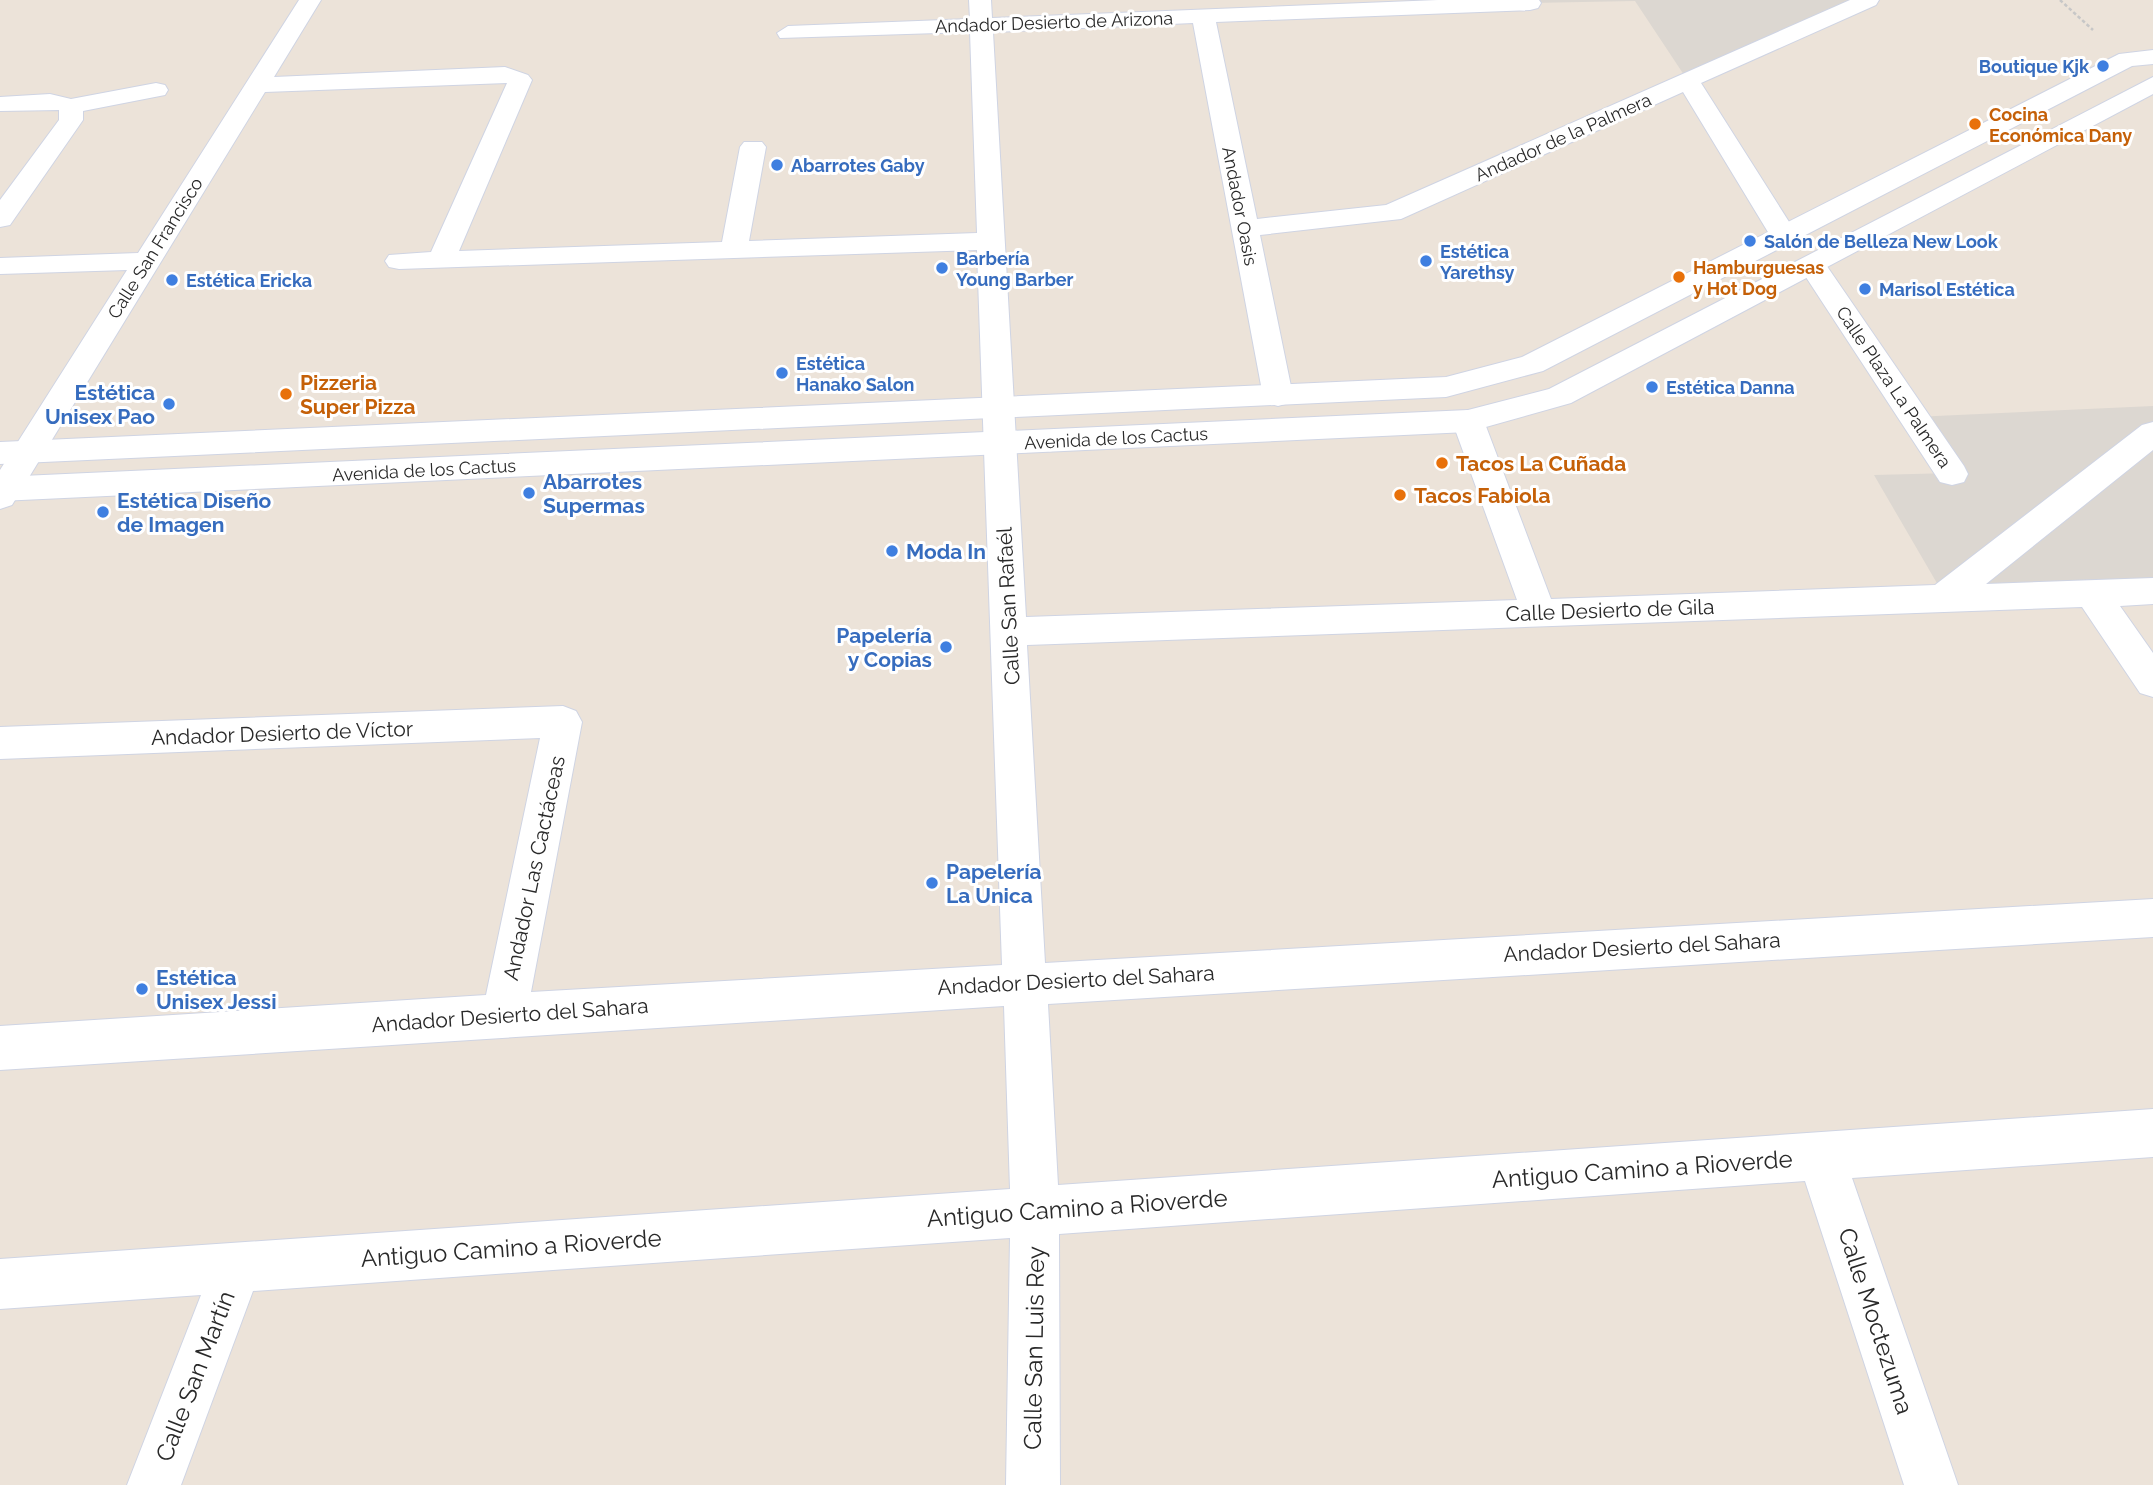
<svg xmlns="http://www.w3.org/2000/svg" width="2153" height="1485" font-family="Raleway,sans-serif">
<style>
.plaza{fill:#dcd7d1}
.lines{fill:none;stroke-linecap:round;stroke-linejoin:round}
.street-casing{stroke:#cfd4e3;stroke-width:2}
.secondary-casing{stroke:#cfd4e3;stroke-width:2}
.path{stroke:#c7c7c7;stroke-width:2.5;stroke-dasharray:3.5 2.5;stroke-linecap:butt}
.street{fill:#fff;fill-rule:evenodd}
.secondary{fill:#fff;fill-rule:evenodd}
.shop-dot{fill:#3f7fe0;stroke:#fff;stroke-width:2.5}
.food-dot{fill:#e8710a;stroke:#fff;stroke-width:2.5}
.labels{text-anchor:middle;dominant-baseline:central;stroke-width:6;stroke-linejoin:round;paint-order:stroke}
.far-street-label{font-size:18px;fill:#292929;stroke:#fff}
.far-shop-label{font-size:18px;font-weight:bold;fill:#366cbe;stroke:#fff;text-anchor:start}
.far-food-label{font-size:18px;font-weight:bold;fill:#c56008;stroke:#fff;text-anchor:start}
.food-label{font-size:21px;font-weight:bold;fill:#c56008;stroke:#fff;text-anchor:start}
.shop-label{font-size:21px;font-weight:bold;fill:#366cbe;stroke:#fff;text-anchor:start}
.street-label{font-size:21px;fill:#292929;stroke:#fff}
.near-street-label{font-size:24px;fill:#292929;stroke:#fff}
</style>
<rect width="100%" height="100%" fill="#ece3d9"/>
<path class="plaza" d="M1528,0H1868L1688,81L1635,1L1530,3Z
M2153,406V591L1945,597L1874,475L1952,473L1914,417Z"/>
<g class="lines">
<defs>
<path id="street" d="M299,0H321L274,77L505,67L528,75L532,80L459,251L722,242L740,147L744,142H762L766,147L749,241L977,233L970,32L780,38L777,33L788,26L970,19L969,0H991L992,18L1438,0H1539L1541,3L1538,8L1530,10L1216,22L1257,219L1386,205L1850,0H1879L1876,5L1701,83L1798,236L1794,242H1774L1683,92L1401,219L1260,235L1293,396L1289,403L1278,406L1267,403L1263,396L1193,23L993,32L1026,617L1517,600L1452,421L1457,413L1468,410L1479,413L1484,421L1551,599L1935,585L2142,425L2153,422V450L1986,584L2153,578V604L2120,606L2153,653V697L2140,693L2082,607L1027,645L1045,963L2153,899V937L1048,1004L1058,1185L2153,1109V1157L1852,1178L1958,1485H1904L1805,1181L1059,1234L1060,1485H1006L1010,1238L253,1291L181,1485H127L201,1295L0,1309V1259L1010,1189L1004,1006L0,1070V1026L486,995L540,738L0,759V727L563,706L576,711L582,722L531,992L1002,965L977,250L399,269L389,267L385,261L389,255L431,252L507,83L265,92L12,505L0,509V470L127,270L0,274V258L138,253Z
M156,83L165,85L168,90L165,95L83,111V120L10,225L0,227V200L59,120V110L0,111V97L50,94L71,99Z
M1812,257L1822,259L1964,466L1968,474L1964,482L1952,485L1940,482L1798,265L1802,259Z"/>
<path id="secondary" d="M2153,50V64L2132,66L1543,371L1446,397L0,464V442L1446,377L1522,357L2119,54Z
M2153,77V94L1571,403L1468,432L0,501V477L1468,410L1549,389Z"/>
</defs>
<use href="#street" class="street-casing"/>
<use href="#secondary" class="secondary-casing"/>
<path class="path" d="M2060,0L2093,30"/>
<use href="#street" class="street"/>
<use href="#secondary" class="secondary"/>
</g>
<g class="shop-dot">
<circle cx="2103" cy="66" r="7"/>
<circle cx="777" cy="165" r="7"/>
<circle cx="1750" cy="241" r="7"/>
<circle cx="1426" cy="261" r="7"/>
<circle cx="942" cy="268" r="7"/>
<circle cx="172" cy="280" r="7"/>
<circle cx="1865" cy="289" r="7"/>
<circle cx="782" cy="373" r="7"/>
<circle cx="1652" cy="387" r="7"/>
<circle cx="169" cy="404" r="7"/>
<circle cx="529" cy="493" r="7"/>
<circle cx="103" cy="512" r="7"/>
<circle cx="892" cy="551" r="7"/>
<circle cx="946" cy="647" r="7"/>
<circle cx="932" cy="883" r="7"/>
<circle cx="142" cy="989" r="7"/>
</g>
<g class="food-dot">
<circle cx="1975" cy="124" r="7"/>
<circle cx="1679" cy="277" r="7"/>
<circle cx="286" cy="394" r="7"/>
<circle cx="1442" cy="463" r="7"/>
<circle cx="1400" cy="495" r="7"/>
</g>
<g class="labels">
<g class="far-street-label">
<text transform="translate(1054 22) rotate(-2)">Andador Desierto de Arizona</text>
<text transform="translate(1563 137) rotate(-24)">Andador de la Palmera</text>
<text transform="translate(1240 206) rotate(79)">Andador Oasis</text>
<text transform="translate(155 248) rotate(-58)">Calle San Francisco</text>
<text transform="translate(1894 387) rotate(56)">Calle Plaza La Palmera</text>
<text transform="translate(1116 438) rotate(-3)">Avenida de los Cactus</text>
<text transform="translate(424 470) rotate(-3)">Avenida de los Cactus</text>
</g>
<g class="far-shop-label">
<text x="2089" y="66" text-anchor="end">Boutique Kjk</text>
<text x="791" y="165">Abarrotes Gaby</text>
<text x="1764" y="241">Salón de Belleza New Look</text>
<text x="1440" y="251">Estética<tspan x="1440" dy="21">Yarethsy</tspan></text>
<text x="956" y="258">Barbería<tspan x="956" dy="21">Young Barber</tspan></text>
<text x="186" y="280">Estética Ericka</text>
<text x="1879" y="289">Marisol Estética</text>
<text x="796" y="363">Estética<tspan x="796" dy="21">Hanako Salon</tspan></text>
<text x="1666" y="387">Estética Danna</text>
</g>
<g class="far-food-label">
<text x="1989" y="114">Cocina<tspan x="1989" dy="21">Económica Dany</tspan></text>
<text x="1693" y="267">Hamburguesas<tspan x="1693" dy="21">y Hot Dog</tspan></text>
</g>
<g class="food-label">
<text x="300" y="382">Pizzeria<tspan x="300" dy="24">Super Pizza</tspan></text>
<text x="1456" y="463">Tacos La Cuñada</text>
<text x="1414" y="495">Tacos Fabiola</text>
</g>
<g class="shop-label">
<text x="155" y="392" text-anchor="end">Estética<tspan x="155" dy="24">Unisex Pao</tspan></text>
<text x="543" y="481">Abarrotes<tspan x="543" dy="24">Supermas</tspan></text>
<text x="117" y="500">Estética Diseño<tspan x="117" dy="24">de Imagen</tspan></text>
<text x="906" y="551">Moda In</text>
<text x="932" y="635" text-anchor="end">Papelería<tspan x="932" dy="24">y Copias</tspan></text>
<text x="946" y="871">Papelería<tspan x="946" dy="24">La Unica</tspan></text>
<text x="156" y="977">Estética<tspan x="156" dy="24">Unisex Jessi</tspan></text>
</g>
<g class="street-label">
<text transform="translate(1008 606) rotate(-93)">Calle San Rafaél</text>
<text transform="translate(1610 610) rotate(-2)">Calle Desierto de Gila</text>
<text transform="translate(282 733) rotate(-2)">Andador Desierto de Víctor</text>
<text transform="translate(534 868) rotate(-78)">Andador Las Cactáceas</text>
<text transform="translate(1642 947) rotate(-3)">Andador Desierto del Sahara</text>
<text transform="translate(1076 980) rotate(-3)">Andador Desierto del Sahara</text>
<text transform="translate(510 1015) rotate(-4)">Andador Desierto del Sahara</text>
</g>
<g class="near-street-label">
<text transform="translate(1642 1169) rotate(-4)">Antiguo Camino a Rioverde</text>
<text transform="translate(1077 1208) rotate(-4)">Antiguo Camino a Rioverde</text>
<text transform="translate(511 1248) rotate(-4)">Antiguo Camino a Rioverde</text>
<text transform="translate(1876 1321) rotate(72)">Calle Moctezuma</text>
<text transform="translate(1034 1348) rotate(-89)">Calle San Luis Rey</text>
<text transform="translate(195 1376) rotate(-69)">Calle San Martín</text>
</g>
</g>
</svg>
